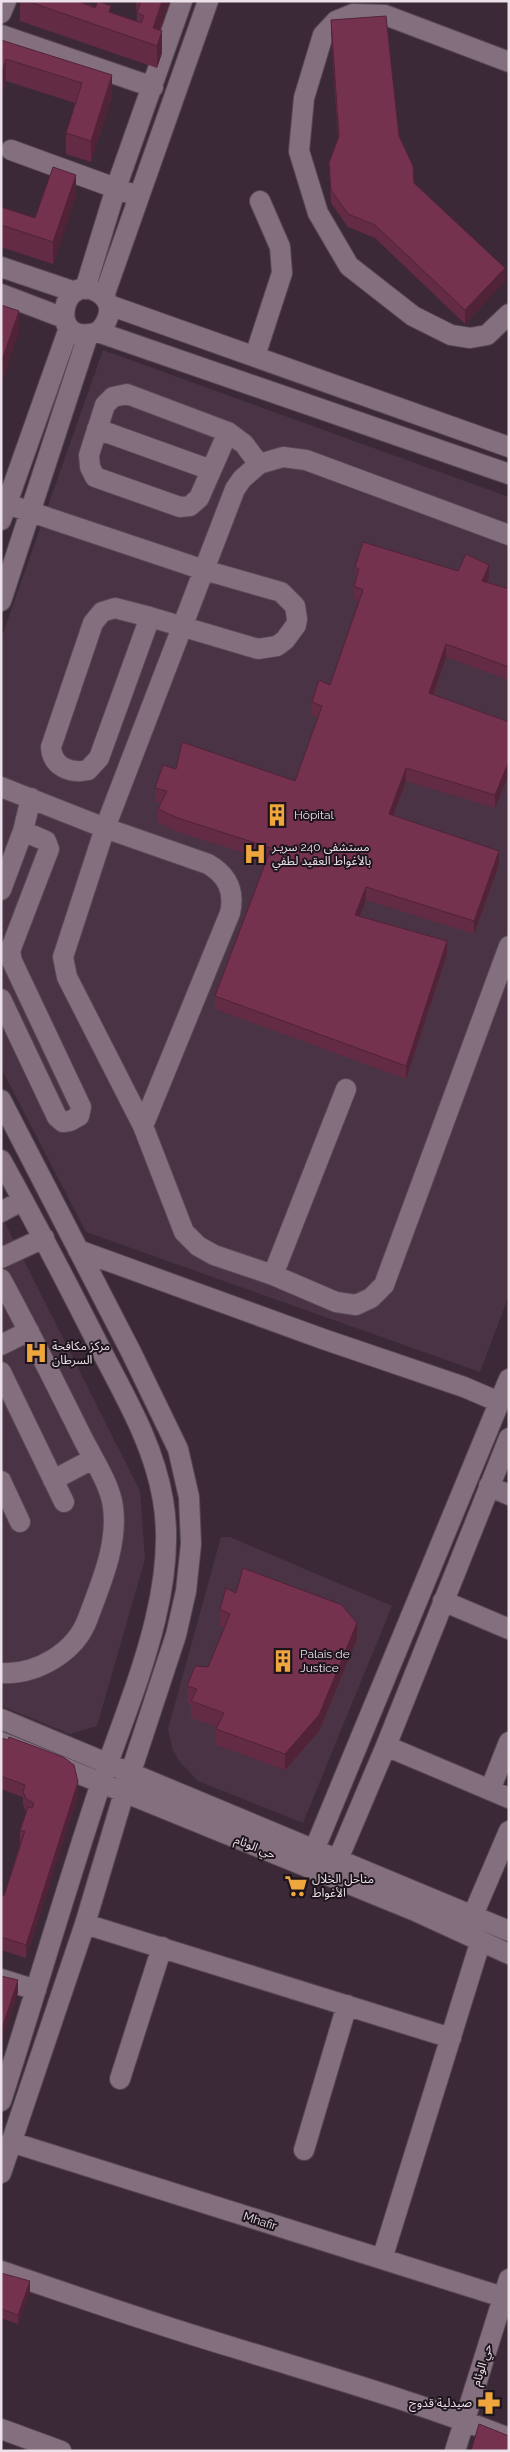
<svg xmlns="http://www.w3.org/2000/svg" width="510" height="2452" font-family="Raleway,'Noto Sans Arabic',sans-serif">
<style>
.built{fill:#493344}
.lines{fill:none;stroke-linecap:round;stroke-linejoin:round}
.minor-casing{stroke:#574853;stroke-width:22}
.minor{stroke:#846f7f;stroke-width:20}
.wall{fill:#642b44}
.shaded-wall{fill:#512337}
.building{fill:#74324f;stroke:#512337}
.labels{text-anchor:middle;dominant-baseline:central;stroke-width:4;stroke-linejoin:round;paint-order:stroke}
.poi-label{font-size:12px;fill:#ece0e9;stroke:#1d151b;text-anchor:start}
.street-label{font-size:12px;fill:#ece0e9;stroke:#1d151b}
</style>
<rect width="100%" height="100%" fill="#3b2937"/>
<path class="built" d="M103,350L509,497V1295L480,1372L86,1232L1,1068V639Z
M1,1215L140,1491L145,1559L97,1726L70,1734L1,1706Z
M221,1537H230L392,1606L303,1823L198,1781L179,1761L172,1748L168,1729Z"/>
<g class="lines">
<defs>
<path id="minor" d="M1,13L6,1
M1,35L153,87
M509,62L385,15L353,14L336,21L323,35L304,98L299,151L318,213L349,266L413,316L451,335L470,338L487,335L509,314
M11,150L129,193
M1,267L75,292
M85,289L116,188L182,1
M1,294L64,318
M104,296L208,1
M109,305L509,447
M98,332C110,321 115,303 99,293C62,268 45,349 98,332L509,474
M255,356L282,273L280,247L260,201
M97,429L211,470
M228,432L199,498L190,506L180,507L95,477L90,467L89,455L105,405L113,397L127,394L228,432L244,444L259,464
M7,504L204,570L281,592L295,606L297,619L296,625L285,640L277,646L258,649L150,617
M1,520L69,328
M509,535L306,460L283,457L259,464L242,479L235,489L105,828L63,957L67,977L143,1126L184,1232L198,1246L214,1255L273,1275L336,1302L356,1305L371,1298L384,1285L509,946
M1,601L88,335
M115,608L150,617L99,758L88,770C71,774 52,767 51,747L93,623L102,612Z
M1,787L105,828L208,864C227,875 235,891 230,913L143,1126
M1,890L23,831L31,798
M1,999L57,1117L63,1122L70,1121L79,1116L81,1107L12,961L10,951L49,849L46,841L23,831
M1,1100L131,1352L178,1449L189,1497L191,1544L186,1591L176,1635L124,1793L85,1924L1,2173
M1,1160C36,1223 69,1287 102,1352C127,1400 154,1446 163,1500C179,1592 130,1698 101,1783C66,1888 35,1995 1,2101
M1,1212L23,1200
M78,1250L323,1339L464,1387L499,1402
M1,1258L44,1238
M273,1275L346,1089
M1,1279C30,1332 57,1387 84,1441C94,1460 111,1487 113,1507C118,1545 101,1583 88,1618C76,1652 37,1675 1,1673
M1,1345L29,1331
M1,1372L64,1502
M53,1480L93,1459
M1,1481L20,1522
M489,1486L509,1495
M443,1601L509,1629
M1,1719L509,1931
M1,1742L413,1910L509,1954
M386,1746L509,1798
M490,1790L509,1742
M310,1860L509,1379
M333,1871L386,1746L509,1438
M473,1915L509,1831
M85,1924L451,2038
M1,1979L36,1990
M120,2079L162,1947
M11,2142L509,2299
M304,2150L347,2005
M382,2259L480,1943
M1,2271C78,2297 154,2324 232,2347C325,2376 418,2402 509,2438
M1,2429L61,2451
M455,2451L509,2279"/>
</defs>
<use href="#minor" class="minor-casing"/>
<use href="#minor" class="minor"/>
</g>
<path class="wall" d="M20,1H79L137,21L136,1H170L160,31L162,53L157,68L20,21Z
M331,20L399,136L414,183L505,281L465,324L375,238L348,227L331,203L329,163L338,138L331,33Z
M1,40L112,96L91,162L66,154V133L75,103L6,81L1,96Z
M76,196L53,264L1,247V207L35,218Z
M355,567L458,571L489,578L487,582L509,589V680L446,657L434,695L509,722L495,808L406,781L393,816L499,864L474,934L366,900L360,917L447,954L406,1079L215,1009V996L266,860L178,832L158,822V809L161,803L155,801V788L176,769L295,781L318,717L312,715V702L330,685L359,601L354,599V586L356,581Z
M236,1593L357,1639L319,1731L285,1770L216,1745V1729L217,1727L191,1718V1704L187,1703V1686L208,1667L225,1628L220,1626V1609Z
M1,1738L78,1795L26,1958L1,1950V1895L4,1896L20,1844V1831L26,1812L23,1805V1797L1,1789Z
M1,2273L30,2291L18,2324L1,2318Z"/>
<path class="shaded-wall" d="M162,1H170L154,46L153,28Z
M162,31V53L157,68V46Z
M6,59V81L1,96V74Z
M112,75V96L91,162V141Z
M76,175V196L53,264V242Z
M505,268V281L465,324V310Z
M19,311V332L1,384V363Z
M489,565V578L482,594V581Z
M446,644V657L429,707V693Z
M509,761V774L495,808V795Z
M406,768V781L389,827V814Z
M499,851V864L474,934V921Z
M366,887V900L355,929V915Z
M447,941V954L406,1079V1066Z
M357,1623V1639L319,1731L285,1770V1754Z
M78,1782V1795L26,1958V1945Z
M18,1980V1993L1,2044V2031Z
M30,2281V2291L18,2324V2315Z"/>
<path class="building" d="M27,1H77L95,8L98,1L111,6L109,12L141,23L144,16L137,13L141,1H162L153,28L162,31L157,46Z
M386,16L399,136L413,166L414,183L505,268L465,310L375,225L348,214L331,190L329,163L339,136L331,20Z
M1,40L112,75L91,141L66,133L82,83L6,59L1,74Z
M53,167L76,175L53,242L1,225V207L35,218Z
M1,305L19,311L1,363Z
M363,542L458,571L466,554L489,565L482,581L509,589V667L446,644L429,693L509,722V761L495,795L406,768L389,814L499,851L474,921L366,887L355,915L447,941L406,1066L215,996L271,848L178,818L158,809L167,791L155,788L163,765L176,769L182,742L295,781L322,706L312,702L319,680L330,685L363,590L354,586L359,569L355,567Z
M243,1568L342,1605L357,1623L319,1715L285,1754L216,1729L224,1713L191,1701L197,1689L187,1686L195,1666L208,1667L230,1614L220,1609L226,1588L236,1593Z
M9,1737L63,1757L74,1765L78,1782L26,1945L1,1937V1895L4,1896L25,1831H20L28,1807L32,1808L34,1803L26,1799L23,1792L25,1785L1,1776V1738L8,1740Z
M1,1976L18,1980L1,2031Z
M1,2273L30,2281L18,2315L1,2309Z
M479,2424L509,2436V2451H471Z"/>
<defs>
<symbol id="building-bare" viewBox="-9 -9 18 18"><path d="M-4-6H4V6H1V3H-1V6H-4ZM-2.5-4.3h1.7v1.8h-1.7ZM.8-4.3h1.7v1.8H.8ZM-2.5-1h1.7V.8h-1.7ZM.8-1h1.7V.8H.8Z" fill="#efa73d" stroke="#1d151b" stroke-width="2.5" paint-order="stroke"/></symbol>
<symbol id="hospital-bare" viewBox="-9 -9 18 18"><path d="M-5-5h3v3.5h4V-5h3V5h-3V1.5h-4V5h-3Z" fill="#efa73d" stroke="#1d151b" stroke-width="2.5" paint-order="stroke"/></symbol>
<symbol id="supermarket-bare" viewBox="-9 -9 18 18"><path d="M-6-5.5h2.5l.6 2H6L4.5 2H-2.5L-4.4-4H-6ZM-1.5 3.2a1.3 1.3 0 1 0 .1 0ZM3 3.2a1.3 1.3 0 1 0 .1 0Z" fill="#efa73d" stroke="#1d151b" stroke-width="2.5" paint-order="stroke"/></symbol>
<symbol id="pharmacy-bare" viewBox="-9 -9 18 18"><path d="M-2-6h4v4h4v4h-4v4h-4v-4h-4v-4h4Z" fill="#efa73d" stroke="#1d151b" stroke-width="2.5" paint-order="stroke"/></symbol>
</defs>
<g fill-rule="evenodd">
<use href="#building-bare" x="261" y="799" width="32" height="32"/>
<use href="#hospital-bare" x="239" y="838" width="32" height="32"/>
<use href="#hospital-bare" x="20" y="1337" width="32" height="32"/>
<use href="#building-bare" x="267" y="1645" width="32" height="32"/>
<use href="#supermarket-bare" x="280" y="1870" width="32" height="32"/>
<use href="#pharmacy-bare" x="473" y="2387" width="32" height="32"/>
</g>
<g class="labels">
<g class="poi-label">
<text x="294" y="815">Hôpital</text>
<text x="272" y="847">مستشفى 240 سريـر<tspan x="272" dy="14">بالأغواط العقيد لطفي</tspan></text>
<text x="52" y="1346">مركز مكافحة<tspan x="52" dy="14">السرطان</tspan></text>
<text x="300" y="1654">Palais de<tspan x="300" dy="14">Justice</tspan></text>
<text x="312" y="1879">مناحل الخلال<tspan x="312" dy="14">الأغواط</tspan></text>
<text x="472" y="2403" text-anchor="end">صيدلية قدوح</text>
</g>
<g class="street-label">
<text transform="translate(255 1847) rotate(22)">حي الوئام</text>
<text transform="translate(260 2221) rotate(18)">Mhafir</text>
<text transform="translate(482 2365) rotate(-73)">حي الوئام</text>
</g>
</g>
<rect width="510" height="2452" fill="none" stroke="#ece0e9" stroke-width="5"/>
</svg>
